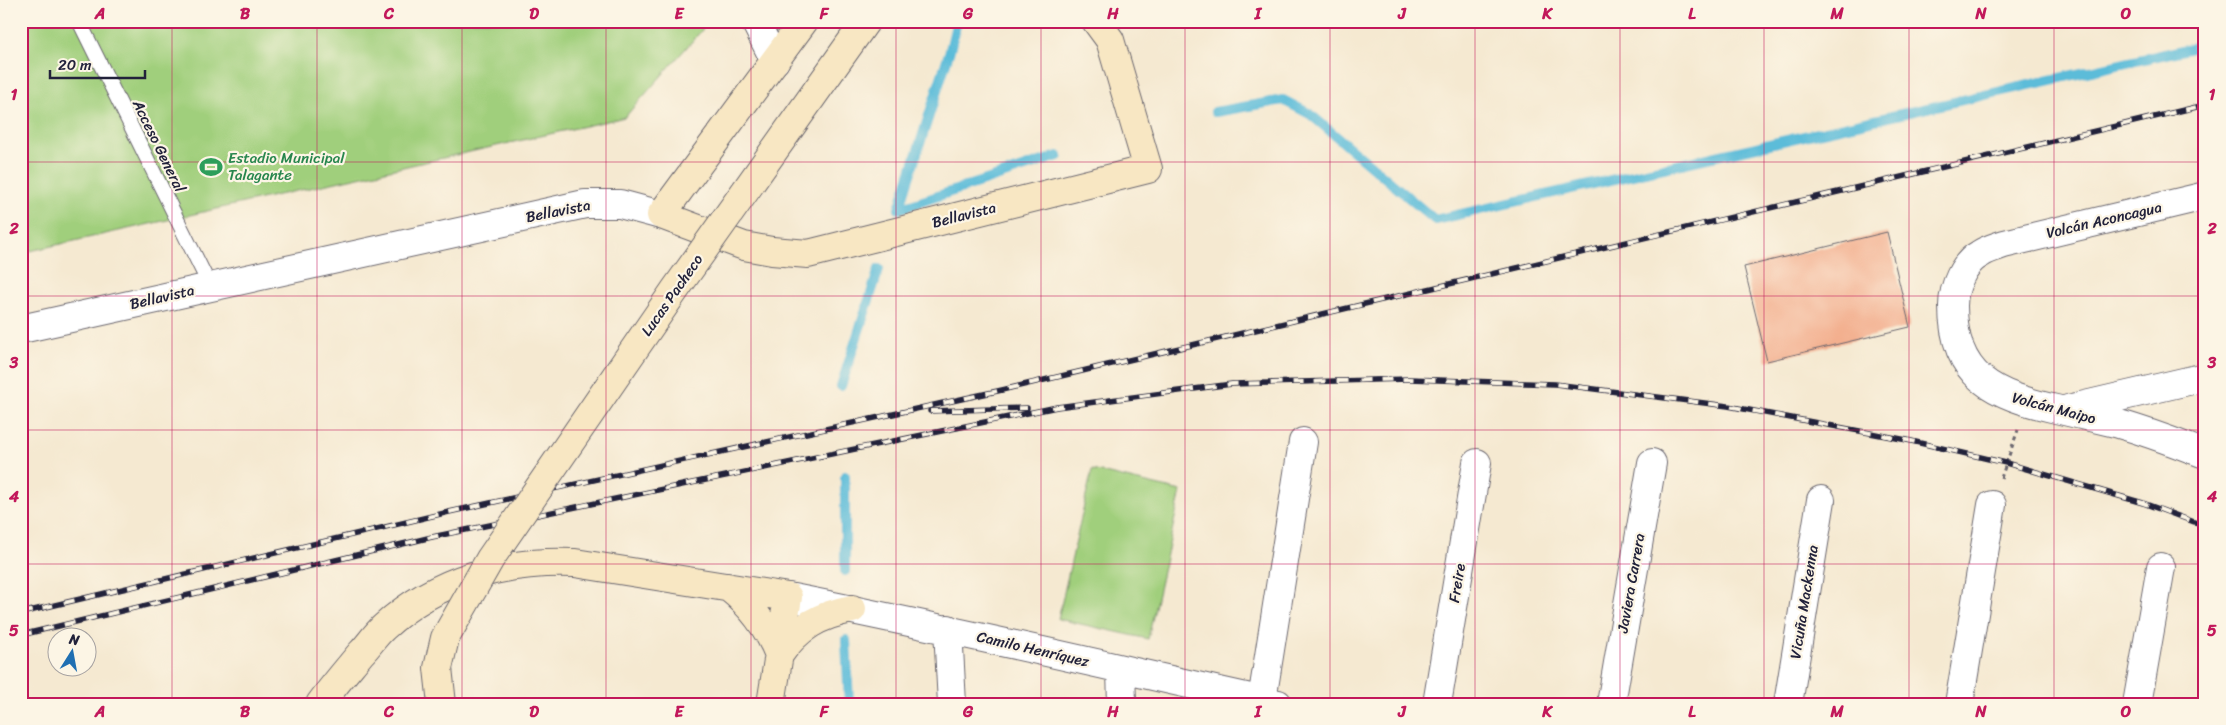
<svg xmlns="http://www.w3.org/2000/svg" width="2226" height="725" font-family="Sriracha,sans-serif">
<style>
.green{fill:#a0cf7c;stroke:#61785c}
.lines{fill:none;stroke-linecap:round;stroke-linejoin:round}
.stream{stroke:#5bbcd9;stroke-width:10}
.building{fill:#f3af8e}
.service-casing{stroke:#6c6870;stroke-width:16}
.minor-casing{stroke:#6c6870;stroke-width:30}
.tertiary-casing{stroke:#6c6870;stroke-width:30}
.secondary-casing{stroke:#6c6870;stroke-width:30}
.path{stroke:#6c6870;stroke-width:3;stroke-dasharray:4 4;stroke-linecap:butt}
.service{stroke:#fff;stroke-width:14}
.minor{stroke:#fff;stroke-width:28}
.tertiary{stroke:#fff;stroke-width:28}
.secondary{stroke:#f8e7c3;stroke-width:28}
.rail-casing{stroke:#22223b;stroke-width:5.5}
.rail{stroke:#fcf5e5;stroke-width:4;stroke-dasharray:11;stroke-linecap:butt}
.secondary-bridge-casing{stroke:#6c6870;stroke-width:30;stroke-linecap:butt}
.secondary-bridge{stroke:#f8e7c3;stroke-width:28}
.grid{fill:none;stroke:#c2185b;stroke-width:1;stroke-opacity:0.55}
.labels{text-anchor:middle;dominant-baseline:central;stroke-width:4.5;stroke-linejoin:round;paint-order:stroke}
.street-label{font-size:15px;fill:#22223b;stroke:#fcf5e5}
.leisure-label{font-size:15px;fill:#27864d;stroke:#fcf5e5;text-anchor:start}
.neatline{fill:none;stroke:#c2185b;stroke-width:2}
.grid-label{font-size:16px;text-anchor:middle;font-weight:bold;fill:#c2185b}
</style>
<rect width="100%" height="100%" fill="#fcf5e5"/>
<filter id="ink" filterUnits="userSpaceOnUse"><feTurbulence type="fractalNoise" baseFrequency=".02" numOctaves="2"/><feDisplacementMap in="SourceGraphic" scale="10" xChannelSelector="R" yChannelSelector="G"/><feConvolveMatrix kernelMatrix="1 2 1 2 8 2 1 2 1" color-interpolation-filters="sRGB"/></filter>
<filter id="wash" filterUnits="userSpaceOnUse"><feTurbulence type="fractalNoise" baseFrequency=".0096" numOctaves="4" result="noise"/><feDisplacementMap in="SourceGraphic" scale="20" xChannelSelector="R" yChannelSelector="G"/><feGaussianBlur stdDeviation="1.12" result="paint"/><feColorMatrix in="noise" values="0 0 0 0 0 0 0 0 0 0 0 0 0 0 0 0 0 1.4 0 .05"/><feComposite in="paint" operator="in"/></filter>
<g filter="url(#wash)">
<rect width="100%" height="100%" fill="#f5e9d1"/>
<path class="green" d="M21,21H710L625,117L21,253Z
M1092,470L1181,491L1148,639L1058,619Z"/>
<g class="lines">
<path class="stream" d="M1215,112L1283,100L1310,114L1435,220L2205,45
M899,209L950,50L957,21
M899,209L1058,156
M841,386L879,269
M845,476V571
M846,640L849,704"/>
</g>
<g id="blocks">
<path class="building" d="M1887,232L1910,327L1767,361L1744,267Z"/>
</g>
</g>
<g filter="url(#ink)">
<use href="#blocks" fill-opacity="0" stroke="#6c6870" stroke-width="1"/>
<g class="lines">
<defs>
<path id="service" d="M79,21L210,286"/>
<path id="minor" d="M2205,196L2004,244C1996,247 1987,249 1980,254C1963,263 1953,288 1953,306C1953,378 1995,395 2056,409C2077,414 2098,419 2119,424C2148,432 2176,443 2205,454
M2068,409L2205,377
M788,597C952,629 1115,668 1278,704
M948,629L952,704
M1121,670L1122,704
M1262,700L1303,442
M1437,704L1477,463
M1611,704L1652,463
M1788,704L1821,500
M1959,704L1992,505
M2137,704L2161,567"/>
<path id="tertiary" d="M755,21L775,61
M21,329L585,204H620L661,215"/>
<path id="secondary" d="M804,21L661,215L744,246L772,251L808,254L1148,169L1110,40L1096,21
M728,587C752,606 768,627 779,655
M779,655C798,627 820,615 852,609
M320,704C333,686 347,670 361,653C369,645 375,635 384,627C436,579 505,560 575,563L788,597L771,704"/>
</defs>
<use href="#service" class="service-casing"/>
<use href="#minor" class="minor-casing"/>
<use href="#tertiary" class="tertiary-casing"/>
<use href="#secondary" class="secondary-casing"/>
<path class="path" d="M2001,478L2018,430"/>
<use href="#service" class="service"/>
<use href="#minor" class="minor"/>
<use href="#tertiary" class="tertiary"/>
<use href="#secondary" class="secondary"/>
<defs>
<path id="rail" d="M930,411L1027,408
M21,613L449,512L1002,390L2205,105
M21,635L432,537L1057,407L1232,384L1409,379L1555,384L1728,406L1907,440L2006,463L2143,503L2205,526"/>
</defs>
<use href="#rail" class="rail-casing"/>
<use href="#rail" class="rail"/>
<defs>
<path id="secondary-bridge" d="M442,704L438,668L445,638L490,559L675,290L866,21"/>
</defs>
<use href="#secondary-bridge" class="secondary-bridge-casing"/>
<use href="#secondary-bridge" class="secondary-bridge"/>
</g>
</g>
<path class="grid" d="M172,21V704M317,21V704M462,21V704M606,21V704M751,21V704M896,21V704M1041,21V704M1185,21V704M1330,21V704M1475,21V704M1620,21V704M1764,21V704M1909,21V704M2054,21V704M21,162H2205M21,296H2205M21,430H2205M21,564H2205"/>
<defs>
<symbol id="stadium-bare" viewBox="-9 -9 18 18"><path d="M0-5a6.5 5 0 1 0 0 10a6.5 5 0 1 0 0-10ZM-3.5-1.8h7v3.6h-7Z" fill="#2e9e5b" stroke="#fcf5e5" stroke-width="2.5" paint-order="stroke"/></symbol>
</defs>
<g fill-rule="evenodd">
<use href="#stadium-bare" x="195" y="151" width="32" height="32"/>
</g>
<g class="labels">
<g class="street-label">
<text transform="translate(159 146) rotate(64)">Acceso General</text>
<text transform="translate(558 211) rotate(-11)">Bellavista</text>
<text transform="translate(964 215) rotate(-14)">Bellavista</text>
<text transform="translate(2104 220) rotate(-13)">Volcán Aconcagua</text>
<text transform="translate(672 295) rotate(-55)">Lucas Pacheco</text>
<text transform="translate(162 297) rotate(-13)">Bellavista</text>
<text transform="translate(2054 408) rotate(15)">Volcán Maipo</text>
<text transform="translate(1457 583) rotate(-81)">Freire</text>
<text transform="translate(1631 583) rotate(-80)">Javiera Carrera</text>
<text transform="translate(1804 602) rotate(-81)">Vicuña Mackenna</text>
<text transform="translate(1033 649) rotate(13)">Camilo Henríquez</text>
</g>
<g class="leisure-label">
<text x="228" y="158">Estadio Municipal<tspan x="228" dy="17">Talagante</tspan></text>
</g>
</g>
<rect width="2226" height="725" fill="none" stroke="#fcf5e5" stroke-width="55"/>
<g transform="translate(72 652) rotate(11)"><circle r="24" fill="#fcf5e5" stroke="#a5a1a1"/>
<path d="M0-4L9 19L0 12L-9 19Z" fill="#1f6fb2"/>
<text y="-8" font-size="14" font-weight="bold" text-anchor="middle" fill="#22223b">N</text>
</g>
<path d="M50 70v8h95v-8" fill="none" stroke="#22223b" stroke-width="2.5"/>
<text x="58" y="70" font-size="15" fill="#22223b" stroke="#fcf5e5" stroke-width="4" paint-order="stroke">20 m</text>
<rect x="28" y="28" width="2170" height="670" class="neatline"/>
<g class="grid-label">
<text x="100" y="19">A</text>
<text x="245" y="19">B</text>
<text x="389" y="19">C</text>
<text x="534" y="19">D</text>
<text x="679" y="19">E</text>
<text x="824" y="19">F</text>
<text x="968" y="19">G</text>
<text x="1113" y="19">H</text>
<text x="1258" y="19">I</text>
<text x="1402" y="19">J</text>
<text x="1547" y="19">K</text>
<text x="1692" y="19">L</text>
<text x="1837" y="19">M</text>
<text x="1981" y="19">N</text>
<text x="2126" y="19">O</text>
<text x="14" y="100">1</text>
<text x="2212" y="100">1</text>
<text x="14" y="234">2</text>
<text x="2212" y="234">2</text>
<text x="14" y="368">3</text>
<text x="2212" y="368">3</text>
<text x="14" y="502">4</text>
<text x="2212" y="502">4</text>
<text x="14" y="636">5</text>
<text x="2212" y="636">5</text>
<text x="100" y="717">A</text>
<text x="245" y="717">B</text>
<text x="389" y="717">C</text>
<text x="534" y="717">D</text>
<text x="679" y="717">E</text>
<text x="824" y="717">F</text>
<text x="968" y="717">G</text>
<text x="1113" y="717">H</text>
<text x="1258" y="717">I</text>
<text x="1402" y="717">J</text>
<text x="1547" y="717">K</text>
<text x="1692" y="717">L</text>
<text x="1837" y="717">M</text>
<text x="1981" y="717">N</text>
<text x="2126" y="717">O</text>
</g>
</svg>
